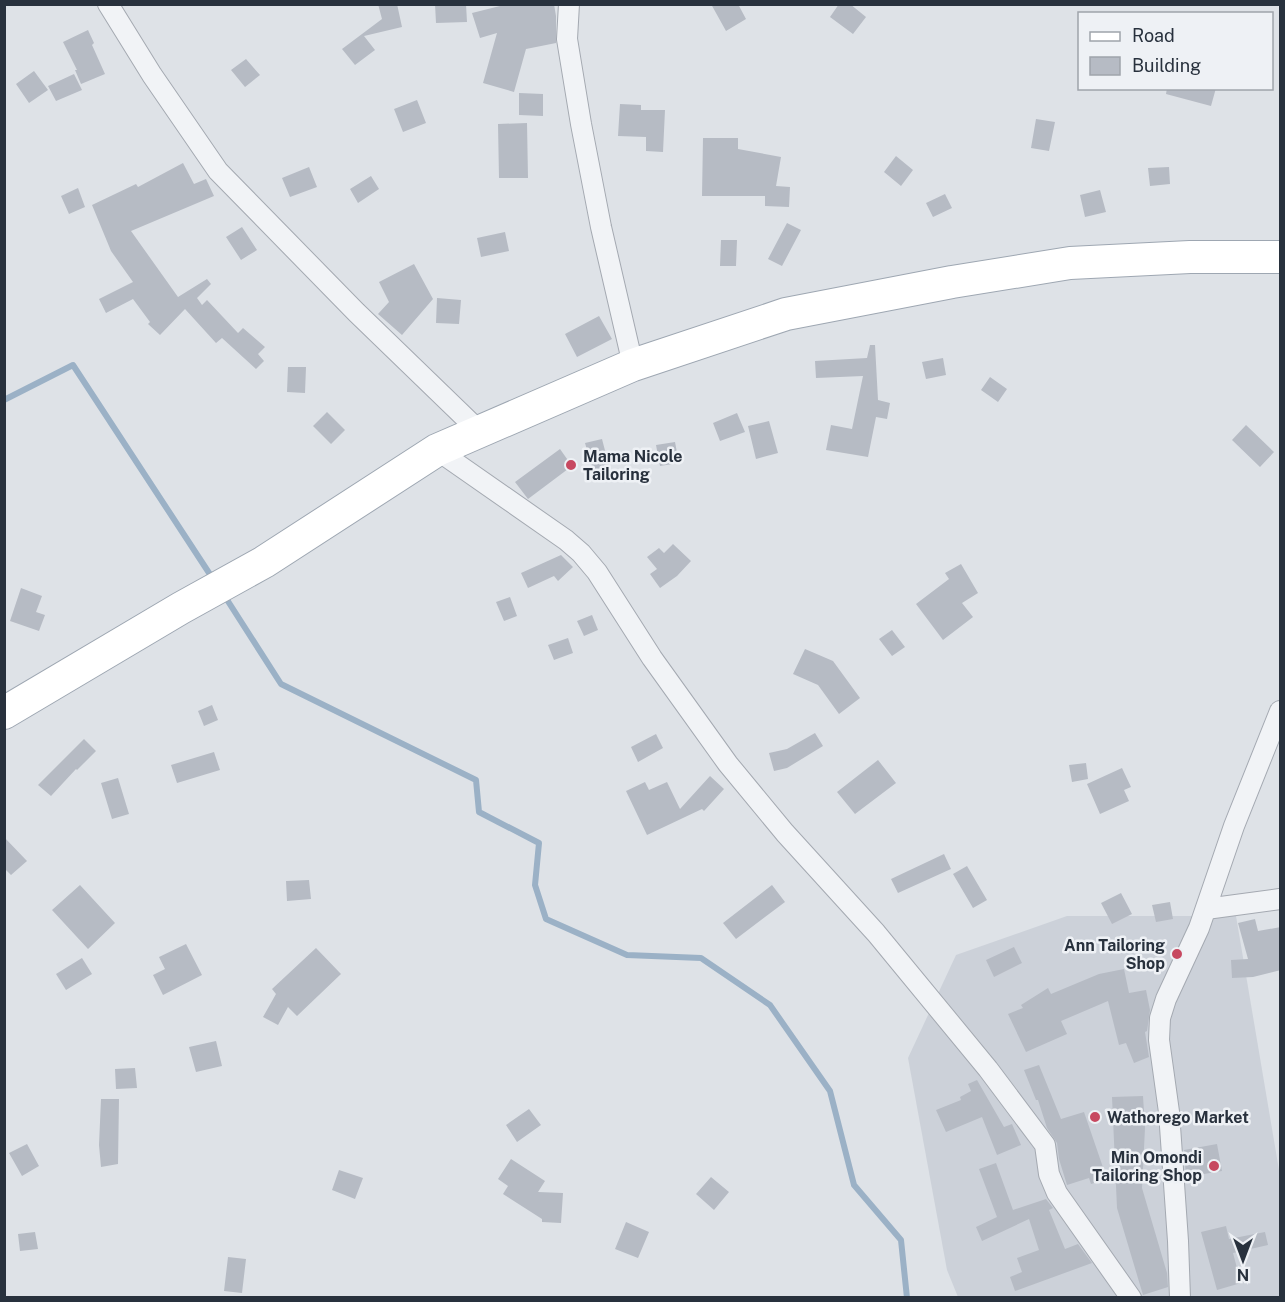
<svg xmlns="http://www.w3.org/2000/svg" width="1285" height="1302" font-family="'Public Sans',sans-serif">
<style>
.built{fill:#ccd1d9}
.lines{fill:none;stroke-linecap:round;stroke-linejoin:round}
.stream{stroke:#9bb1c6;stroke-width:6}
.building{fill:#b6bbc4}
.minor-casing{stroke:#a4a9b1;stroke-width:22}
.primary-casing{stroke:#9ea7b2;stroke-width:34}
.minor{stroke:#f1f3f6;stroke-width:20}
.primary{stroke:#fff;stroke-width:32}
.poi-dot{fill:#c74860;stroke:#eef1f5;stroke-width:2}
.labels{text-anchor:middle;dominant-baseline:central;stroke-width:5;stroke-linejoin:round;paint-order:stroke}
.poi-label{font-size:16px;font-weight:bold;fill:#28313d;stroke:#eef1f5;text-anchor:start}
</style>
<rect width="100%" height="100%" fill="#dee2e7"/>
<path class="built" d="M1067,916H1236L1280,1176V1297H958L947,1270L908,1058L956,955Z"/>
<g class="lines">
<path class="stream" d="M4,400L73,365L213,579
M224,595L281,684L476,780L479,812L539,843L535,885L546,919L627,955L701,958L770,1005L830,1091L854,1185L901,1240L907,1298"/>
</g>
<path class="building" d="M378,4H397L402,27L364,36L375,50L355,65L342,49L382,19Z
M435,4H466L467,22L436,23Z
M508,4H554L556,16V43L526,49L514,92L483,83L497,33L480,38L472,13Z
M711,4H738L746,19L726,31Z
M839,4H850L866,17L853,34L830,17Z
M88,30L94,43L92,45L105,74L81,84L75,70H77L63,42Z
M246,59L260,75L245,87L231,70Z
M34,71L48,90L29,103L16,84Z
M74,74L82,90L56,101L48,86Z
M1167,88H1216L1211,106L1166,94Z
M519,93L543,94V116L519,115Z
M417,100L426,123L403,132L394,109Z
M620,104L641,105V110H665L663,152L646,151V137L618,136Z
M1036,119L1055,122L1049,151L1031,148Z
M527,123L528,178H499L498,124Z
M703,138H738V149L781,157L776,186L790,187L789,207L765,206V196H702Z
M896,156L913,170L901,186L884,172Z
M183,163L194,184L206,179L214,196L131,231L178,297L207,279L211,284L197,298L202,305L207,300L238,333L243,328L265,347L258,354L264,361L256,369L222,338L216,343L185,309L160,335L148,324L150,322L133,299L106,313L99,299L133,282L111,251L92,205L136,184L138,187Z
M309,167L317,187L290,197L282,178Z
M1169,167L1170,184L1150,186L1148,168Z
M371,176L379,189L358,203L350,189Z
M78,188L85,207L69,214L61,196Z
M1100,190L1106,212L1085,217L1080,195Z
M945,194L952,208L933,217L926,203Z
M787,223L801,230L782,266L768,259Z
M242,227L257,250L241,260L226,237Z
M505,232L509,251L481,257L477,238Z
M721,240H737L736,266H720Z
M414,264L433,299L402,335L378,314L389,302L379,282Z
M437,298L461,300L459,324L436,323Z
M599,316L612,339L577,357L565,334Z
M870,345H875L878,400L890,403L887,419L876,417L868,457L826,450L831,425L852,429L863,376L816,378L815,361L867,358Z
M943,358L946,375L926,379L922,362Z
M288,367H306L305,393L287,392Z
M990,377L1007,389L998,402L981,390Z
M327,412L345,430L331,444L313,426Z
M737,413L745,432L720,441L713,423Z
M769,421L778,453L756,459L748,426Z
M1246,425L1274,452L1260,467L1232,440Z
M602,439L609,466L593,470L585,443Z
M675,442L679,463L660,466L656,445Z
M560,449L572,466L528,499L515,482Z
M673,544L691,561L677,576L660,588L650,574L657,569L647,557L659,548L664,553Z
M561,555L573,567L558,581L554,576L528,588L521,573Z
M961,564L978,593L962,603L973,617L943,640L916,604L949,579L945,573Z
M21,588L42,596L36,612L45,615L39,631L10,621Z
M510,597L517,616L504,621L496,602Z
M592,615L598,630L584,636L577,621Z
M892,630L905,647L892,656L879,639Z
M568,638L573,653L554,660L548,645Z
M805,649L833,661L860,698L839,714L818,685L793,674Z
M212,705L218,720L204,726L198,711Z
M815,733L823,746L787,768L774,771L769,753L787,749Z
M656,734L663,748L638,762L631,747Z
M84,739L96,751L77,770L76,769L51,796L38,785Z
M214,752L220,770L177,783L171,765Z
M878,760L896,783L855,814L837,792Z
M1086,763L1088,779L1072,782L1069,765Z
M1122,768L1131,787L1124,790L1129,801L1100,814L1087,784Z
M710,776L724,789L704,811L702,809L647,835L626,791L645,782L649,790L667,782L680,809Z
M118,778L129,814L112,819L101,783Z
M4,837L27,861L11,875L4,868Z
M944,854L951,869L898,893L891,879Z
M967,866L987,900L973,908L953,874Z
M309,880L311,899L287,901L286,881Z
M80,885L115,923L88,949L52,910Z
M772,885L785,902L736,939L723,923Z
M1121,893L1132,914L1112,924L1101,903Z
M1170,902L1173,919L1156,922L1152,905Z
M1255,919L1258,931L1281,927V970L1253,977L1232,978L1231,960L1248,959L1238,923Z
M186,944L202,975L163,995L153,975L165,969L159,957Z
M1014,947L1022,963L994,977L986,960Z
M316,948L341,974L297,1016L288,1007L278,1025L263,1017L276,994L272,989Z
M82,958L92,974L66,990L56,974Z
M1124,969L1129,993L1146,990L1150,1010L1147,1031L1145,1032L1149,1057L1134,1063L1126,1043L1119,1045L1108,1001L1061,1021L1067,1034L1026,1052L1008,1014L1023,1008L1021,1005L1048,988L1051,994L1099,974Z
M216,1041L222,1066L196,1072L189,1047Z
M1039,1065L1061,1119L1084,1112L1107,1179L1091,1184L1089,1178L1067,1185L1059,1159L1057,1143L1047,1128L1038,1100H1036L1024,1070Z
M135,1068L137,1088L116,1089L115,1069Z
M977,1080L1004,1127L1012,1124L1021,1145L997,1155L982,1117L946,1132L936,1110L961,1100L960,1097L971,1091L968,1084Z
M1143,1096L1145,1128L1142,1188L1167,1273L1168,1287L1143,1295L1117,1208L1112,1097Z
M101,1099H119L118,1164L101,1167L99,1145Z
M529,1109L541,1125L517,1142L506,1125Z
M27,1144L39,1166L22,1176L9,1153Z
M1217,1144L1222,1171L1186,1177L1184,1150Z
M511,1159L545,1181L538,1192L563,1193L561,1223L542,1222V1219L503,1194L508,1186L498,1179Z
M996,1163L1013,1210L1046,1199L1053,1208L1049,1210L1065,1249L1078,1244L1092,1263L1015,1291L1010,1277L1022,1272L1017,1258L1039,1250L1029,1219L982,1241L976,1227L997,1217L979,1169Z
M339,1170L363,1178L355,1199L332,1190Z
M711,1177L729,1192L714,1210L696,1194Z
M626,1222L649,1232L638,1258L615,1249Z
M1226,1226L1229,1239L1265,1232L1268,1245L1233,1253L1241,1283L1217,1290L1201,1232Z
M35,1232L38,1249L20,1251L18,1234Z
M228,1257L246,1259L242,1293L224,1291Z"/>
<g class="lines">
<defs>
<path id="minor" d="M108,4L152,75L218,171L356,312L479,431
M569,4L567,39L581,124L601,227L633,365
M437,450L566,540L581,553L597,572L652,658L728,764L785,833L876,933L988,1069L1045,1145L1049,1174L1057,1193L1131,1298
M1206,909L1280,899
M1180,1298L1178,1241L1169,1112L1159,1040L1160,1018L1166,999L1199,928L1234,826L1280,711"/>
<path id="primary" d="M4,713L181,608L264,562L437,450L633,365L786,314L952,282L1070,263L1190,257H1280"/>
</defs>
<use href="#minor" class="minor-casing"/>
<use href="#primary" class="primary-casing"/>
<use href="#minor" class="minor"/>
<use href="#primary" class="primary"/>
</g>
<g class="poi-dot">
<circle cx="571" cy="465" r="6"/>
<circle cx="1177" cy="954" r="6"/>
<circle cx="1095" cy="1117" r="6"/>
<circle cx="1214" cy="1166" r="6"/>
</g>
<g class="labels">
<g class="poi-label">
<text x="583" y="456">Mama Nicole<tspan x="583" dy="18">Tailoring</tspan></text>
<text x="1165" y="945" text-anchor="end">Ann Tailoring<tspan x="1165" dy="18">Shop</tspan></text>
<text x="1107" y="1117">Wathorego Market</text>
<text x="1202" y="1157" text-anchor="end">Min Omondi<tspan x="1202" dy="18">Tailoring Shop</tspan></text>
</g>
</g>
<rect width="1285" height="1302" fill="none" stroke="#28313d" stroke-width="12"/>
<rect x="1078" y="12" width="195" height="78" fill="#eef1f5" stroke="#9fa4ab" stroke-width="1.5"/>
<rect x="1090" y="32" width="30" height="9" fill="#ffffff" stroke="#9fa4ab" stroke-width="1.5"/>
<text x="1132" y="42" font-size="18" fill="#28313d">Road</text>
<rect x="1090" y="57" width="30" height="18" fill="#b6bbc4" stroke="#9fa4ab" stroke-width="1.5"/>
<text x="1132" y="72" font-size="18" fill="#28313d">Building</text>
<g transform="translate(1243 1260) rotate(180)" stroke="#eef1f5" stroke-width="4.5" paint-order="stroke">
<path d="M0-4.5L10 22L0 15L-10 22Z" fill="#28313d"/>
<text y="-9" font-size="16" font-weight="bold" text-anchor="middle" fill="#28313d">N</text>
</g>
</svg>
